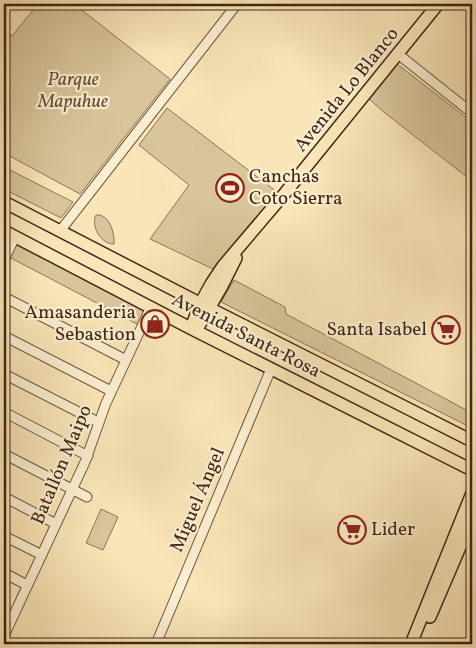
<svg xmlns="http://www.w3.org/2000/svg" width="476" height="648" font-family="Vollkorn,serif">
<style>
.green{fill:#d9c59c;stroke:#8c7659}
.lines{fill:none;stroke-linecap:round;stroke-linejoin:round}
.minor-casing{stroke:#6d573e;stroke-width:11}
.major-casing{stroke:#3e2816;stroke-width:14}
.minor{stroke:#fbeed0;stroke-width:9}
.major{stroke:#f9e5b7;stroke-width:11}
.labels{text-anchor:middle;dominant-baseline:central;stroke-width:4.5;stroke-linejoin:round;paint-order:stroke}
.park-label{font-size:19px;font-style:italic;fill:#654f38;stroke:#fbeed0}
.street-label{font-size:19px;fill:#3e2816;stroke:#fbeed0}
.poi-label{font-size:19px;fill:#3e2816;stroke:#fbeed0;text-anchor:start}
</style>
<rect width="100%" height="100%" fill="#f9e5b7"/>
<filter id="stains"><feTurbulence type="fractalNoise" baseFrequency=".004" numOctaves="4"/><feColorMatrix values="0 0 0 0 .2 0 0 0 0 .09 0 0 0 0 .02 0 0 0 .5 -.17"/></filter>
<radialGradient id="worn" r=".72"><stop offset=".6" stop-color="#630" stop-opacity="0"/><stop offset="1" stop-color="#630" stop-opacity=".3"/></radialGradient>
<path class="green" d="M38,4H74L170,79L80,194L4,153V30L12,36Z
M397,64L472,122V181L385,113L369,99Z
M167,108L277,192L243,234L215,270L150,239L189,185L139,145Z
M4,167L73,202L61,218L4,189Z
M96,215C99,215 101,215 104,217C111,221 115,236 114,244C102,245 90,226 96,215Z
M16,243L146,310L139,325L9,257Z
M234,280L285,307L286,314L472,413V428L221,302Z
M101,509L118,517L103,550L86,543Z"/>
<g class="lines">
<defs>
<path id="minor" d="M398,54L472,113
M60,231L237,4
M4,260L15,237
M4,297L126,360
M4,336L111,391
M4,374L98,422
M4,412L88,456
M4,454L87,497
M4,497L56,524
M4,536L42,555
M4,573L27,585
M4,636L85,462L106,403L151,307
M156,644L271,369"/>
<path id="major" d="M4,202L209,308L472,441
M4,231L196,331L472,470
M191,328L200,304L211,284L223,266L285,193L438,4
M196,331L222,286L236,258
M430,617L472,519
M411,644L472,493"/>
</defs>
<use href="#minor" class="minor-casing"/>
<use href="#major" class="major-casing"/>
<use href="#minor" class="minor"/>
<use href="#major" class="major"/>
</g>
<defs>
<symbol id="stadium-ring" viewBox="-11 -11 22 22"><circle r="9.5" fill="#fbeed0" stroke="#8f2418" stroke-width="1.5"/><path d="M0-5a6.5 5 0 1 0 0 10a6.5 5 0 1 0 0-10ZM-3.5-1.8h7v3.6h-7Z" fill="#8f2418"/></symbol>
<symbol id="shop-ring" viewBox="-11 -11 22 22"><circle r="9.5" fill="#fbeed0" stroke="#8f2418" stroke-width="1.5"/><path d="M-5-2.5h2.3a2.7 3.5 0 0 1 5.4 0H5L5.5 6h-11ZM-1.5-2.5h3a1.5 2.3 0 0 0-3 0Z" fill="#8f2418"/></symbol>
<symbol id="supermarket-ring" viewBox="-11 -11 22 22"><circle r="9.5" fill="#fbeed0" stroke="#8f2418" stroke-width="1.5"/><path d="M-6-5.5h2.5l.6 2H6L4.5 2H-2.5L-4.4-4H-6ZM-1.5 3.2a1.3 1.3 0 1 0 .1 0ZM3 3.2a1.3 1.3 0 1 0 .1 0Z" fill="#8f2418"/></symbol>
</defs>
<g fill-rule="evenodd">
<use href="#stadium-ring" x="214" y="172" width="32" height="32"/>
<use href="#shop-ring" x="139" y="308" width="32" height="32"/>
<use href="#supermarket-ring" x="430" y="314" width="32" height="32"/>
<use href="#supermarket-ring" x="336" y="514" width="32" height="32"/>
</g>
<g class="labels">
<g class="park-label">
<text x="73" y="80">Parque<tspan x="73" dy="22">Mapuhue</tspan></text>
</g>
<g class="street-label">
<text transform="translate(347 90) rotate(-51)">Avenida Lo Blanco</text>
<text transform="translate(246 336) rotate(27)">Avenida Santa Rosa</text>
<text transform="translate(62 465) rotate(-67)">Batallón Maipo</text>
<text transform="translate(198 500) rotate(-67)">Miguel Ángel</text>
</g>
<g class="poi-label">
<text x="249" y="177">Canchas<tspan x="249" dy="22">Coto Sierra</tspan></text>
<text x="136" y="313" text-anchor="end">Amasanderia<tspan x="136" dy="22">Sebastion</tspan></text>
<text x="427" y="330" text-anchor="end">Santa Isabel</text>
<text x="371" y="530">Lider</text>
</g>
</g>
<rect width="476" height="648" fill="none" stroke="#f9e5b7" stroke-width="20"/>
<rect x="5" y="5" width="466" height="638" fill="none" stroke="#3e2816" stroke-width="2.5"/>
<rect x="10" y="10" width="456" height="628" fill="none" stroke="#3e2816"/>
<rect width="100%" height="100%" filter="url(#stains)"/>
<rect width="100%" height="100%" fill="url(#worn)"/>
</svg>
